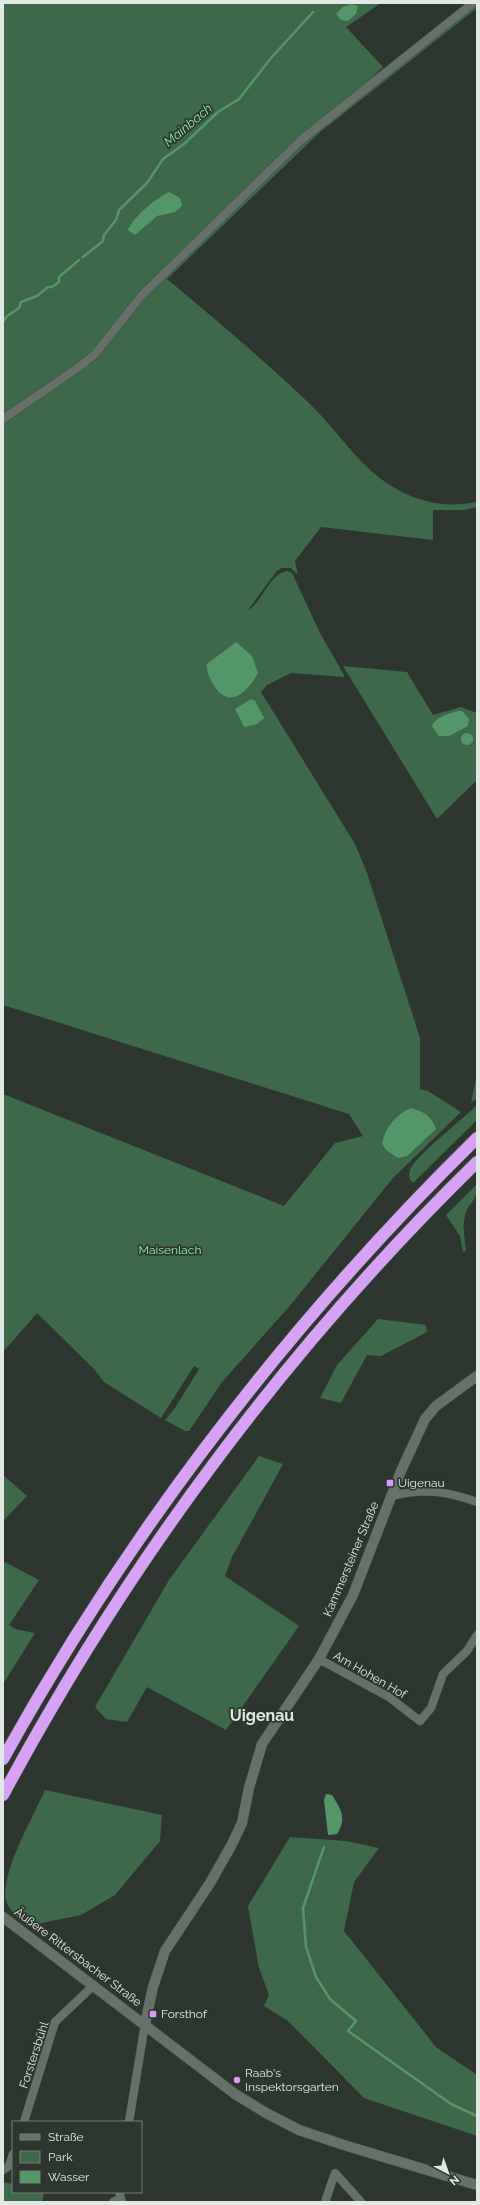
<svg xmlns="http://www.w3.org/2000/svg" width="480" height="2205" font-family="Raleway,sans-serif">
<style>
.green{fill:#3d694a}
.water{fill:#539768}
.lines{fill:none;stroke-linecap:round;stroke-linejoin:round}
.stream{stroke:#539768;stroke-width:2.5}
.minor-casing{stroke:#4a534c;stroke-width:9}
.tertiary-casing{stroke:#4a534c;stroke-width:11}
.secondary-casing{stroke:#4a534c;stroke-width:11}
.motorway-casing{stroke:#4a534c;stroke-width:13}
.minor{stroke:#667169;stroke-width:8}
.tertiary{stroke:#667169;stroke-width:10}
.secondary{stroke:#667169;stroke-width:10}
.motorway{stroke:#d7a1f5;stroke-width:12}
.poi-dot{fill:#d89bf8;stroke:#2d372f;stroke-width:1.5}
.labels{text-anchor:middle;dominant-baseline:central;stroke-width:3.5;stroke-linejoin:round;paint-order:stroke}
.park-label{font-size:12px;fill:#92f1af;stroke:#2d372f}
.poi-label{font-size:12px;fill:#e1e8e3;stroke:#2d372f;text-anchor:start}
.street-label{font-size:12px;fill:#e1e8e3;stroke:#2d372f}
.water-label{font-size:13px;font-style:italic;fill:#8be9a8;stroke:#2d372f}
.district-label{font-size:16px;font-weight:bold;fill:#e1e8e3;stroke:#2d372f}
</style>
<rect width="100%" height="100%" fill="#2d372f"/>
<path class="green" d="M3,3H381L346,27L383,67L320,128L477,3V8L319,133L167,279C216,320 265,361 311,405C339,432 359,467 393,487C420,503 446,508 477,502V507L464,510H433V540L321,527L295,561L298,575L291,568H281L276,572L248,610C263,602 268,575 287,571L292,573L320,633L345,677L291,673L267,685L261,692L355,844L367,873L420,1038V1089L428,1091L461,1112L393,1178L288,1308L222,1382L189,1431H185L165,1420L175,1408L199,1369L194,1366L161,1418L104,1382L95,1370L37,1313L3,1352V1094L284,1206L335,1143L363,1136L349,1114L3,1005Z
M343,666L407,672L433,715L461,707L477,713V780L437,819Z
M477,1074V1098L471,1103Z
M477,1105V1120L413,1183C409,1179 408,1174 411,1168C418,1154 463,1119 477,1105Z
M477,1184C477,1204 468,1201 465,1216C462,1226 465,1240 466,1251L463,1252L460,1236L446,1215Z
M378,1319L426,1325L427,1332L381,1356L367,1355L341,1403L320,1398L337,1365Z
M259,1456L283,1464L232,1557L225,1576L299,1626L226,1730L147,1687L127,1722L106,1719L95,1707L169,1580Z
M3,1475L27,1496L3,1521Z
M3,1561L39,1580L9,1625L15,1629L35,1633L3,1684Z
M45,1790L162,1815L160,1841L115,1895L81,1915L27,1926C19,1920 9,1910 6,1900C0,1874 34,1815 45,1790Z
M290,1837L346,1841L379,1848L354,1882L344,1931L436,2047L477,2075V2136L364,2098L288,2021L264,2006L269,1995L259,1968L248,1906Z
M3,2182L13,2184V2192L44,2193L42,2202H3Z"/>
<path class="water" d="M351,4L358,6L356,14L348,21L341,20L336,14L343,7Z
M169,192L180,198L182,206L175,212L157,216L135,235L128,230C135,215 154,200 169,192Z
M236,642L252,656L258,673C247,694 227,711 212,682C209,676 206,670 207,664Z
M251,699L255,701L264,718L257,724L244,727L235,709Z
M458,711H462L469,719L468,726L449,736H439L432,726C436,716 449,714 458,711Z
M461 739a6 6 0 1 1 12 0a6 6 0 1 1-12 0Z
M411,1108C424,1112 431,1115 436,1129L407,1156L398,1158L386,1150L382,1143C386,1127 395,1115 411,1108Z
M326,1794L332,1795C341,1809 347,1819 337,1834L328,1835L324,1800Z"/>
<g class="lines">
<path class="stream" d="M83,257L103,241L104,235L116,220L119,210L147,183L163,159L184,144L218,112L239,99L271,58L313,12
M3,322L7,316L19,308L21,302L37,296L48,287H52L59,282V277L79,260
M324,1847L303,1908L306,1947L316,1977L330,1999L356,2021L348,2031L451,2104L477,2116"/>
<defs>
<path id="minor" d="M3,419L79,367L95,354L142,295L301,140L473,3
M392,1496C423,1488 447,1491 477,1502
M319,1659L389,1697L420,1721L431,1708L443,1674L467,1651L477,1635
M24,2122L55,2022L94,1985
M129,2122L145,2024
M3,2170L9,2166L13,2154
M119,2192L122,2202
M113,2202L121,2198
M325,2202L335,2173L361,2202"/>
<path id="tertiary" d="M145,2024L153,1987L165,1951L210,1883L231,1846L242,1823L249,1788L262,1744L319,1659L353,1595L401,1471L425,1419L436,1406L477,1376"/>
<path id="secondary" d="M3,1917L235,2094L266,2113L299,2130L347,2146L477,2185"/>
<path id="motorway" d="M3,1759C130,1530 290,1322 477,1138
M3,1795C128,1562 288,1347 477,1162"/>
</defs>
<use href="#minor" class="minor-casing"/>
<use href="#tertiary" class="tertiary-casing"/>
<use href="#secondary" class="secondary-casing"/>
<use href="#motorway" class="motorway-casing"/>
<use href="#minor" class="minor"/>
<use href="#tertiary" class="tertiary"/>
<use href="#secondary" class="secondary"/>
<use href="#motorway" class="motorway"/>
</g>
<g class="poi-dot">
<rect x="386" y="1479" width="8" height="8" rx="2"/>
<rect x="149" y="2010" width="8" height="8" rx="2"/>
<circle cx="237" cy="2080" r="4"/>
</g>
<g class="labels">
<g class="park-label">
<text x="170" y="1250">Maisenlach</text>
</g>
<g class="poi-label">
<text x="398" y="1483">Uigenau</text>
<text x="161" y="2014">Forsthof</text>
<text x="245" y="2073">Raab's<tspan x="245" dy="14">Inspektorsgarten</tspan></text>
</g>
<g class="street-label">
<text transform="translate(351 1559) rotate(-67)">Kammersteiner Straße</text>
<text transform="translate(370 1675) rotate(30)">Am Hohen Hof</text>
<text transform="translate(78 1957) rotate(37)">Äußere Rittersbacher Straße</text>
<text transform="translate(34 2055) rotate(-72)">Forstersbühl</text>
</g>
<g class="water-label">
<text transform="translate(188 125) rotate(-40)">Mainbach</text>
</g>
<g class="district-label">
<text x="262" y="1715">Uigenau</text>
</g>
</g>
<rect width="480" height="2205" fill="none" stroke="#e1e8e3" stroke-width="8"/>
<rect x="12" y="2121" width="130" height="72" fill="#2d372f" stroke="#757e77"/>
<rect x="20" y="2134" width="20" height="6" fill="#667169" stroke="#757e77"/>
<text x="48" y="2141" font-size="12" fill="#e1e8e3">Straße</text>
<rect x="20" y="2151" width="20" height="12" fill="#3d694a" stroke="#757e77"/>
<text x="48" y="2161" font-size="12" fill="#e1e8e3">Park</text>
<rect x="20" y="2171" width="20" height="12" fill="#539768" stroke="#757e77"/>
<text x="48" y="2181" font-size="12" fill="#e1e8e3">Wasser</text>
<g transform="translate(448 2173) rotate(139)" stroke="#2d372f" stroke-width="3" paint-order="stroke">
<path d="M0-3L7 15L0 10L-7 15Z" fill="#e1e8e3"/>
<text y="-6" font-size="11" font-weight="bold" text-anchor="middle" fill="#e1e8e3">N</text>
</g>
</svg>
